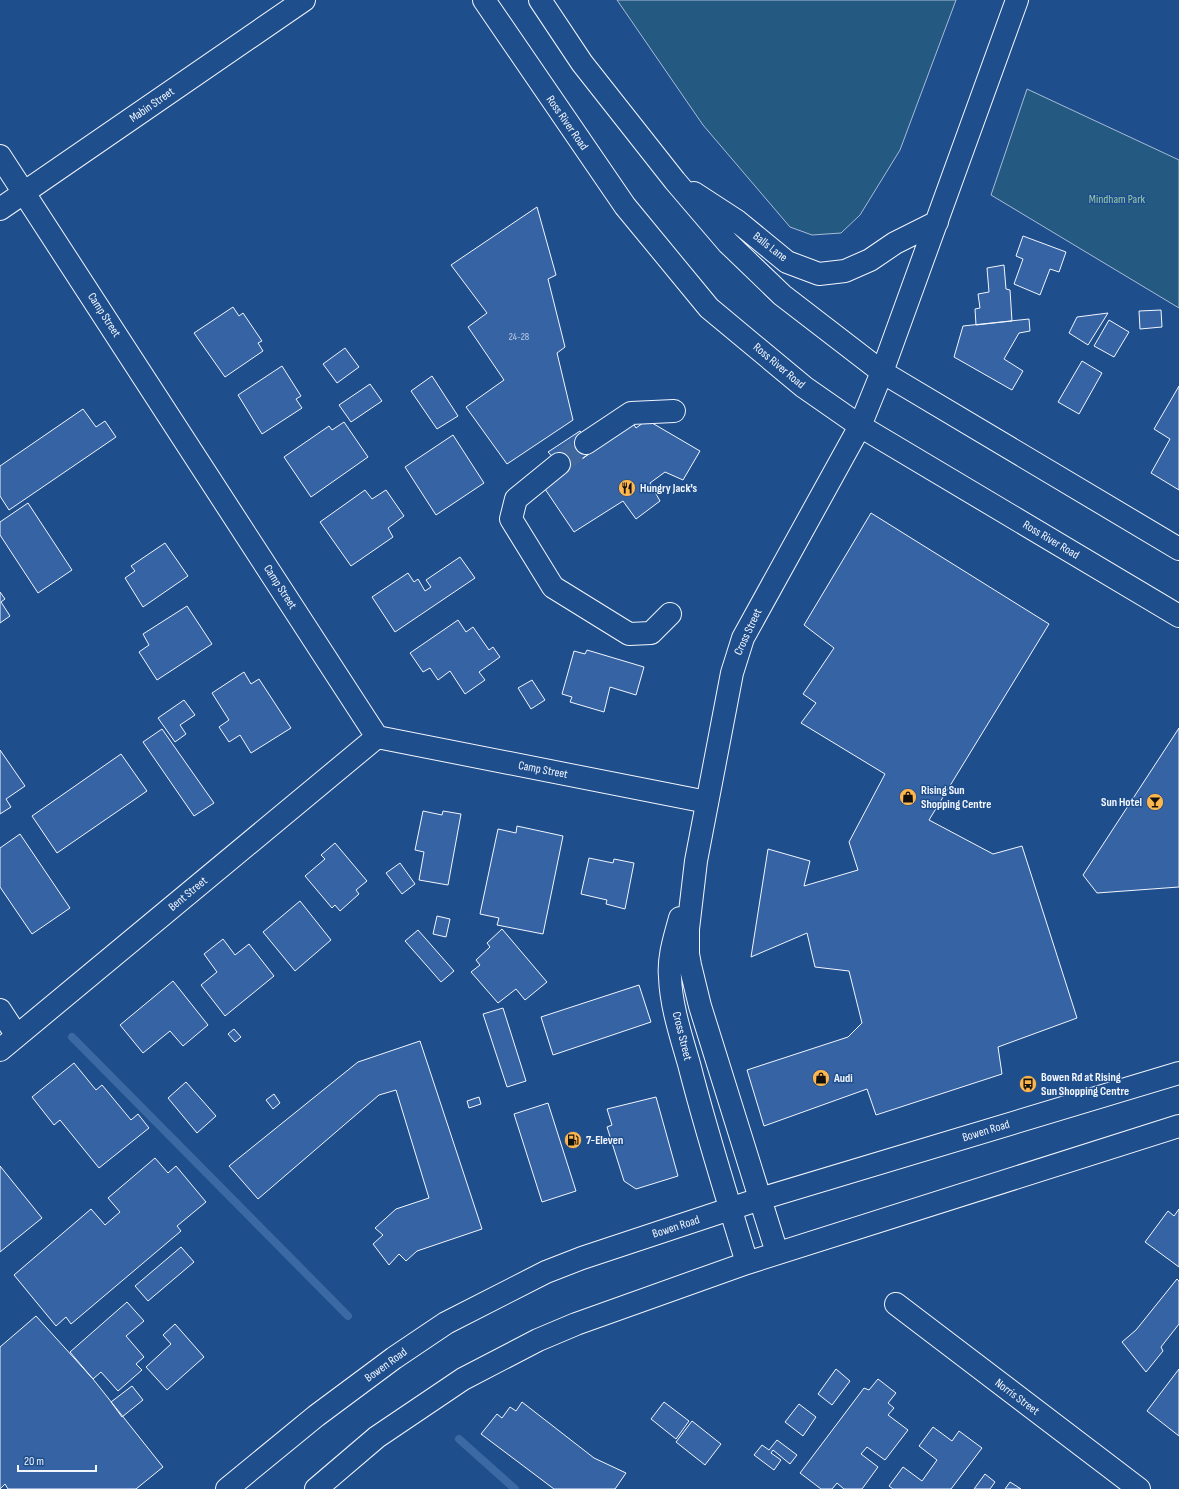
<svg xmlns="http://www.w3.org/2000/svg" width="1179" height="1489" font-family="'Sofia Sans Condensed',sans-serif">
<style>
.green{fill:#245a82;stroke:#a8bbd7}
.lines{fill:none;stroke-linecap:round;stroke-linejoin:round}
.stream{stroke:#3b69a3;stroke-width:8}
.building{fill:#3563a3;stroke:#f2f6ff}
.minor-tunnel{stroke:#3f679d;stroke-width:22;stroke-dasharray:22 11;stroke-linecap:butt}
.minor-casing{stroke:#f2f6ff;stroke-width:24}
.major-casing{stroke:#f2f6ff;stroke-width:24}
.minor{stroke:#1f4e8c;stroke-width:22}
.major{stroke:#1f4e8c;stroke-width:22}
.labels{text-anchor:middle;dominant-baseline:central;stroke-width:3;stroke-linejoin:round;paint-order:stroke}
.number-label{font-size:10px;fill:#c3d1e8}
.street-label{font-size:12px;fill:#f2f6ff;stroke:#1f4e8c}
.park-label{font-size:12px;fill:#97c8a6;stroke:#1f4e8c}
.poi-label{font-size:12px;font-weight:bold;fill:#f2f6ff;stroke:#1f4e8c;text-anchor:start}
</style>
<rect width="100%" height="100%" fill="#1f4e8c"/>
<path class="green" d="M617,0H956L900,150L860,215L841,233L812,235L790,227L703,125Z
M1027,89L1179,160V308L991,195Z"/>
<g class="lines">
<path class="stream" d="M72,1037L348,1316
M459,1439L515,1489"/>
</g>
<path class="building" d="M537,207L556,275L548,279L565,347L557,353L573,420L507,464L466,407L504,380L468,327L487,313L451,265Z
M1023,236L1066,252L1059,272L1050,269L1040,295L1014,284L1023,259L1016,256Z
M1004,265L1006,289L1010,290L1012,321L976,325L975,309L980,308L978,294L989,292L987,268Z
M233,307L239,316L243,313L262,341L258,343L263,351L225,377L194,333Z
M1161,310L1162,327L1140,329L1139,311Z
M1108,313L1088,345L1069,333L1077,317Z
M1029,319L1030,331L1019,333L1004,359L1023,371L1012,390L954,357L963,326Z
M1109,320L1129,332L1114,357L1094,346Z
M345,348L359,367L337,383L323,364Z
M1082,361L1102,373L1079,414L1058,402Z
M282,366L301,396L296,399L302,408L262,434L238,395Z
M432,376L458,416L437,429L411,391Z
M370,384L382,401L351,422L339,405Z
M1179,386V490L1151,473L1170,439L1154,429Z
M83,409L96,427L105,421L116,437L9,510L0,496V466Z
M647,420L700,451L683,480L665,472L650,483L660,501L636,519L623,501L574,532L543,486L633,423L636,428Z
M344,422L368,457L311,497L284,457L329,426L332,430Z
M580,431L593,451L563,473L559,464L548,452Z
M453,435L484,483L436,515L405,467Z
M365,490L372,499L386,490L404,516L388,528L393,537L351,566L320,522Z
M28,503L72,570L38,593L0,535V522Z
M871,513L1049,624L929,820L993,854L1022,846L1077,1018L998,1047L1002,1074L876,1115L867,1089L764,1126L747,1070L848,1037L862,1023L849,971L815,967L807,933L751,957L768,849L810,861L804,886L858,870L849,842L885,774L801,723L816,703L803,694L834,648L804,625Z
M165,543L188,576L143,607L125,578L135,571L131,566Z
M460,557L475,578L395,632L372,597L408,573L414,582L418,579L425,591L431,587L426,580Z
M0,592L5,599L1,602L10,616L0,623Z
M187,606L212,644L157,680L139,652L149,645L143,634Z
M458,620L466,632L473,627L489,650L493,647L500,657L479,672L485,680L465,694L450,671L438,680L430,668L423,672L410,653Z
M587,650L644,667L636,695L610,687L604,712L570,702L572,697L562,694L574,651L585,654Z
M244,672L251,684L259,679L291,728L251,753L240,735L229,742L219,727L229,720L212,693Z
M532,680L545,700L531,709L518,688Z
M184,700L195,715L180,725L186,734L175,742L158,718Z
M1179,728V887L1097,893L1083,875Z
M162,729L214,803L194,816L143,742Z
M0,750L25,786L6,799L11,807L0,814Z
M121,754L147,791L57,853L32,816Z
M423,811L442,815L443,811L461,814L448,885L419,880L424,852L415,850Z
M517,826L563,836L543,934L497,925L499,918L480,914L498,829L516,833Z
M20,834L70,908L32,934L0,887V848Z
M335,843L367,881L356,890L359,894L340,911L335,905L332,908L305,876L325,859L321,855Z
M589,858L613,863L614,859L634,863L625,909L606,904L607,900L581,894Z
M400,863L415,884L402,894L386,873Z
M300,901L331,940L295,971L263,932Z
M437,916L450,919L446,937L433,934Z
M502,929L547,982L525,1000L516,989L498,1003L471,972L480,965L476,960L490,947L487,943Z
M418,930L454,971L441,982L405,941Z
M223,939L235,955L249,944L274,976L225,1016L201,985L217,972L204,954Z
M173,981L208,1025L183,1046L170,1031L143,1053L120,1025Z
M639,985L651,1022L553,1055L541,1017Z
M503,1008L526,1081L507,1087L483,1014Z
M234,1029L241,1037L235,1042L228,1034Z
M420,1041L482,1229L417,1251L406,1261L399,1254L389,1265L373,1244L383,1235L375,1228L396,1209L429,1198L396,1090L379,1095L258,1199L229,1166L358,1062Z
M74,1063L96,1090L102,1085L131,1120L138,1114L149,1128L99,1168L60,1120L54,1125L32,1097Z
M186,1082L216,1116L197,1133L168,1098Z
M274,1094L280,1103L273,1109L266,1100Z
M479,1097L481,1104L469,1108L467,1101Z
M656,1097L678,1176L636,1189L624,1181L607,1127L612,1125L607,1109Z
M548,1103L576,1191L542,1202L514,1114Z
M155,1158L168,1173L176,1166L206,1202L177,1226L181,1231L71,1324L66,1317L56,1326L14,1275L91,1209L105,1225L120,1212L108,1198Z
M0,1166L42,1218L0,1252Z
M1179,1209V1267L1145,1242L1168,1211L1174,1216Z
M181,1247L194,1262L148,1301L135,1286Z
M1177,1279L1179,1281V1324L1161,1347L1163,1351L1146,1372L1122,1342L1136,1330Z
M127,1302L144,1321L126,1336L144,1357L136,1364L142,1370L118,1391L101,1372L93,1379L70,1352Z
M36,1316L93,1379L163,1467L136,1489H8L5,1484L0,1489V1347Z
M175,1324L204,1357L167,1390L146,1367L171,1344L163,1335Z
M836,1369L850,1381L832,1405L818,1394Z
M1179,1369V1436L1147,1411Z
M878,1379L896,1393L888,1403L894,1408L888,1415L908,1430L885,1460L867,1447L861,1454L878,1467L862,1489H844L837,1483L832,1489H821L800,1473L864,1388L869,1390Z
M132,1386L143,1400L122,1417L111,1402Z
M522,1402L594,1458L626,1473L615,1489H554L481,1434L497,1414L502,1418L510,1407L516,1411Z
M664,1402L689,1421L676,1439L651,1419Z
M799,1404L816,1417L803,1436L785,1422Z
M692,1421L721,1444L705,1465L676,1442Z
M933,1427L952,1441L959,1431L982,1448L951,1489H893L889,1486L903,1467L922,1481L937,1460L919,1446Z
M777,1440L797,1455L790,1464L773,1450L771,1453L781,1460L774,1470L754,1455L762,1445L769,1450Z
M985,1474L995,1482L990,1489H974Z
M1010,1482L1021,1489H1005Z"/>
<g class="lines">
<path class="minor-tunnel" d="M559,464L586,443"/>
<defs>
<path id="minor" d="M0,156L377,737L707,802
M0,209L304,0
M586,443L631,413L674,411
M559,464L516,499L511,519L553,587L629,634L651,633L670,614
M0,1010L17,1036
M0,1050L377,737
M896,1304L1139,1489"/>
<path id="major" d="M484,0L625,206L709,308L804,387L860,426L1179,616
M540,0L582,63L675,181L728,243L782,295L882,372L1179,549
M694,193L737,221L787,262L819,274L845,271L870,260L895,243L937,222
M680,918C675,937 668,957 670,977C671,1006 681,1036 689,1064C706,1131 727,1197 747,1263
M777,1253L700,1006L690,965L688,954V929L696,861L732,673L743,638L860,426L882,372L1017,0
M227,1489L316,1416L394,1358L446,1323L546,1272L582,1258L760,1199L1179,1073
M316,1489L377,1437L463,1379L538,1340L576,1324L747,1263L1179,1126"/>
</defs>
<use href="#minor" class="minor-casing"/>
<use href="#major" class="major-casing"/>
<use href="#minor" class="minor"/>
<use href="#major" class="major"/>
</g>
<defs>
<symbol id="restaurant-disc" viewBox="-11 -11 22 22"><circle r="9.5" fill="#ffb74d" stroke="#1f4e8c"/><path d="M-5-6h1v4h1v-4h1v4h1v-4h1v5L-1.5 .5V6h-2V.5L-5-1ZM5-6V6H3V1.5H1.5Q1.5-4 5-6Z" fill="#111"/></symbol>
<symbol id="shop-disc" viewBox="-11 -11 22 22"><circle r="9.5" fill="#ffb74d" stroke="#1f4e8c"/><path d="M-5-2.5h2.3a2.7 3.5 0 0 1 5.4 0H5L5.5 6h-11ZM-1.5-2.5h3a1.5 2.3 0 0 0-3 0Z" fill="#111"/></symbol>
<symbol id="bar-disc" viewBox="-11 -11 22 22"><circle r="9.5" fill="#ffb74d" stroke="#1f4e8c"/><path d="M-6-5H6L.8 .8V4.5H3.5V6h-7V4.5H-.8V.8Z" fill="#111"/></symbol>
<symbol id="bus-disc" viewBox="-11 -11 22 22"><circle r="9.5" fill="#ffb74d" stroke="#1f4e8c"/><path d="M-5-6H5V4H4V6H2V4H-2V6H-4V4H-5ZM-3.5-4V0h7V-4ZM-3.5 1.2v1.5H-2V1.2ZM2 1.2v1.5H3.5V1.2Z" fill="#111"/></symbol>
<symbol id="fuel-disc" viewBox="-11 -11 22 22"><circle r="9.5" fill="#ffb74d" stroke="#1f4e8c"/><path d="M-5.5-6h7V0h2V4h1.3V-2.5L3-4.5l.8-.8L6-3V5H2.5V1h-1V6h-7ZM-4.2-4.7v3.2H.2V-4.7Z" fill="#111"/></symbol>
</defs>
<g fill-rule="evenodd">
<use href="#restaurant-disc" x="617" y="478" width="20" height="20"/>
<use href="#shop-disc" x="898" y="787" width="20" height="20"/>
<use href="#bar-disc" x="1145" y="792" width="20" height="20"/>
<use href="#shop-disc" x="811" y="1068" width="20" height="20"/>
<use href="#bus-disc" x="1018" y="1074" width="20" height="20"/>
<use href="#fuel-disc" x="563" y="1130" width="20" height="20"/>
</g>
<g class="labels">
<g class="number-label">
<text x="519" y="337">24-28</text>
</g>
<g class="street-label">
<text transform="translate(152 105) rotate(-35)">Mabin Street</text>
<text transform="translate(567 123) rotate(55)">Ross River Road</text>
<text transform="translate(770 247) rotate(38)">Balls Lane</text>
<text transform="translate(104 315) rotate(57)">Camp Street</text>
<text transform="translate(779 366) rotate(40)">Ross River Road</text>
<text transform="translate(1051 540) rotate(31)">Ross River Road</text>
<text transform="translate(280 587) rotate(57)">Camp Street</text>
<text transform="translate(748 632) rotate(-65)">Cross Street</text>
<text transform="translate(543 770) rotate(11)">Camp Street</text>
<text transform="translate(188 894) rotate(-40)">Bent Street</text>
<text transform="translate(682 1036) rotate(76)">Cross Street</text>
<text transform="translate(986 1131) rotate(-17)">Bowen Road</text>
<text transform="translate(676 1227) rotate(-18)">Bowen Road</text>
<text transform="translate(386 1365) rotate(-36)">Bowen Road</text>
<text transform="translate(1017 1397) rotate(37)">Norris Street</text>
</g>
<g class="park-label">
<text x="1117" y="199">Mindham Park</text>
</g>
<g class="poi-label">
<text x="640" y="488">Hungry Jack's</text>
<text x="921" y="790">Rising Sun<tspan x="921" dy="14">Shopping Centre</tspan></text>
<text x="1142" y="802" text-anchor="end">Sun Hotel</text>
<text x="1041" y="1077">Bowen Rd at Rising<tspan x="1041" dy="14">Sun Shopping Centre</tspan></text>
<text x="834" y="1078">Audi</text>
<text x="586" y="1140">7-Eleven</text>
</g>
</g>
<path d="M18 1465v6h78v-6" fill="none" stroke="#f2f6ff" stroke-width="2"/>
<text x="24" y="1465" font-size="12" fill="#f2f6ff" stroke="#1f4e8c" stroke-width="3" paint-order="stroke">20 m</text>
</svg>
